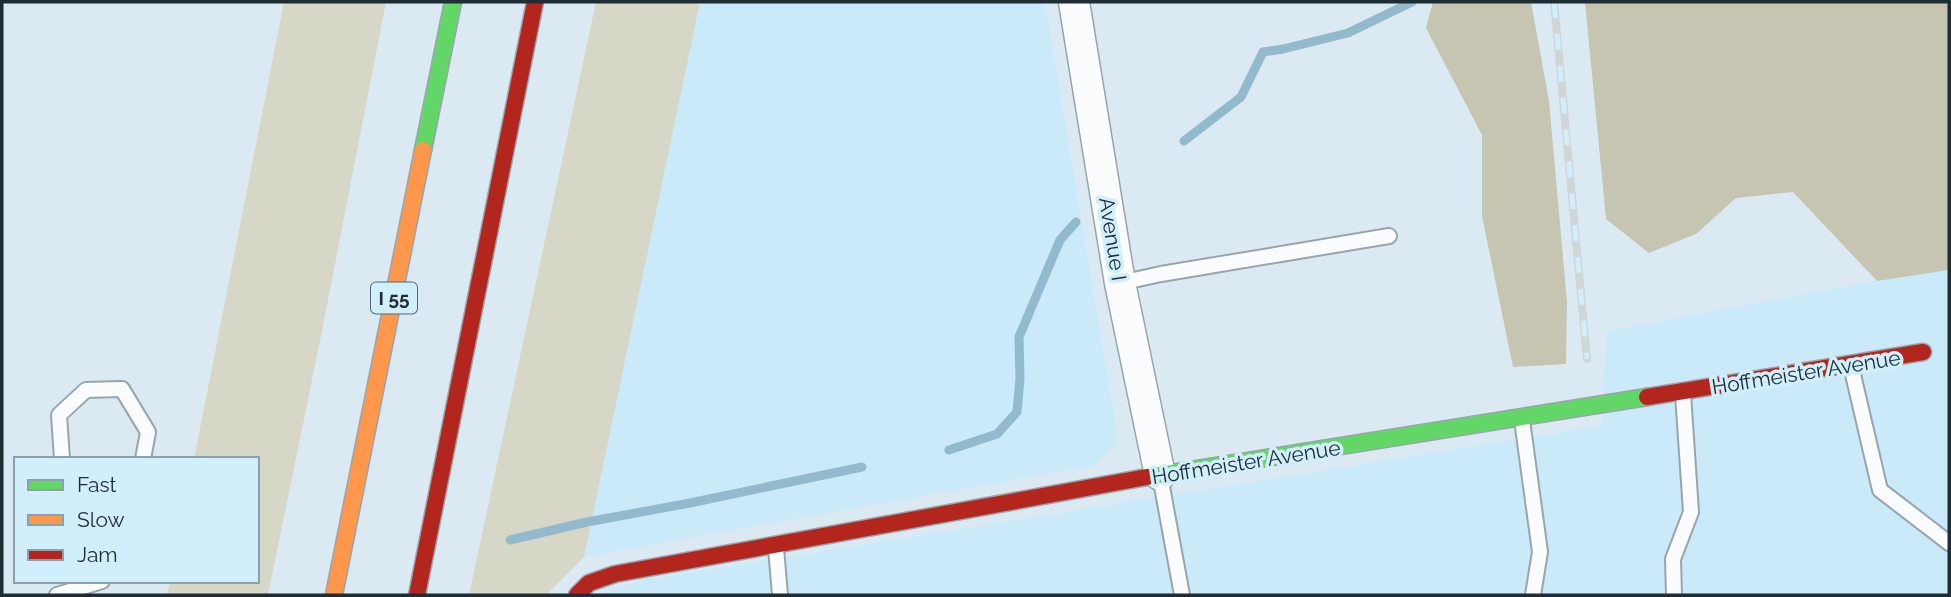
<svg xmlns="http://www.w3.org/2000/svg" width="1951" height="597" font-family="Raleway,sans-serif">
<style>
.built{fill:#cae9f9}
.green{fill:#d6d7c7}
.forest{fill:#c5c5b1}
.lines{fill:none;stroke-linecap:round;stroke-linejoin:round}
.stream{stroke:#93bacc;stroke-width:9}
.lane-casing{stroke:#98a5ac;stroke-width:18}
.street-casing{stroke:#98a5ac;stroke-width:33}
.fast-casing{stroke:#98a5ac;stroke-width:19}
.slow-casing{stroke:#98a5ac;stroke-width:19}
.jam-casing{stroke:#98a5ac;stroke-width:19}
.lane{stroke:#fafcfd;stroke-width:14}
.street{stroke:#fafcfd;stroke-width:30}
.fast{stroke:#63d668;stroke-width:16}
.slow{stroke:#ff974d;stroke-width:16}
.jam{stroke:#b3261e;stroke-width:16}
.rail-casing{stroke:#d0d5d8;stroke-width:8}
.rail{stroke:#d1eefc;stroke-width:5;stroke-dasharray:16;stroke-linecap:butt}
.labels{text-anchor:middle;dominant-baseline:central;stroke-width:7;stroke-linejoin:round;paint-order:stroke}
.shield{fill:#d1eefc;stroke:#546770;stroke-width:2}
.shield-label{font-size:19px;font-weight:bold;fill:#1f2d34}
.street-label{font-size:21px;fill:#1f2d34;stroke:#d1eefc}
</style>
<rect width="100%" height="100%" fill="#dbeaf2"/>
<path class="built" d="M700,2H1045L1115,420L1116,443L1096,465L584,557Z
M1949,270V595H598L638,581L1601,426L1607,331L1877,281Z"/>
<path class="green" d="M284,2H386L321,336L268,595H167L170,581H257V459H194Z
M596,2H700L584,557L551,590L548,595H469Z"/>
<path class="forest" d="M1433,2H1531L1549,101L1567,302L1566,364L1513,367L1482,216V135L1426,28Z
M1585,2H1949V270L1877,281L1793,192L1736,198L1696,234L1649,253L1606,219Z"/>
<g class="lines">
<path class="stream" d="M1184,141L1241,97L1263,52L1283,49L1348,33L1412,2
M949,450L997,434L1017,412L1020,379L1019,337L1060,240L1076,222
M510,540L587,522L690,503L862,467"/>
<defs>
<path id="lane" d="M1120,283L1161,274L1389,236
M1851,366L1880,490L1949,543
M1522,420L1540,552L1533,595
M62,459L59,415L86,390L122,389L148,432L143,459
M1160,476L1182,595
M776,548L780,595
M57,595L102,581
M1674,595L1673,559L1691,512L1683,394"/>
<path id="street" d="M1074,2L1120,283L1160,475"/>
<path id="fast" d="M423,150L453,2
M1147,477L1647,397"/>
<path id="slow" d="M334,595L423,150"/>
<path id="jam" d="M1647,397L1923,352
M417,595L535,2
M577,595L589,583L615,574L1147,477"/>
</defs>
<use href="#lane" class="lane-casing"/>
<use href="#street" class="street-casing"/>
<use href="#fast" class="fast-casing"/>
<use href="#slow" class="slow-casing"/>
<use href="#jam" class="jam-casing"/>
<use href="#lane" class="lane"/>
<use href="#street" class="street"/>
<use href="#fast" class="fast"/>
<use href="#slow" class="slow"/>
<use href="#jam" class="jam"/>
<defs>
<path id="rail" d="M1554,2L1587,359"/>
</defs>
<use href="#rail" class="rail-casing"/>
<use href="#rail" class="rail"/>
</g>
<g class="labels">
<rect class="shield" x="371" y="282.5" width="46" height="31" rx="5"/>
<g class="shield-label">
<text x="394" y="298">I 55</text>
</g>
<g class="street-label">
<text transform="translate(1113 239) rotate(81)">Avenue I</text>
<text transform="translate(1806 372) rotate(-9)">Hoffmeister Avenue</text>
<text transform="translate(1246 462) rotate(-9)">Hoffmeister Avenue</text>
</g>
</g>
<rect width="1951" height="597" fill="none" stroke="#1f2d34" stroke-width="7"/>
<rect x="14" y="457" width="245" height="126" fill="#d1eefc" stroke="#8aa1ac" stroke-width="2"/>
<rect x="28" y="480" width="35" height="10" fill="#63d668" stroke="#8aa1ac" stroke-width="2"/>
<text x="77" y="492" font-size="21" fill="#1f2d34">Fast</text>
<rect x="28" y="515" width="35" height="10" fill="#ff974d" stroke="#8aa1ac" stroke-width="2"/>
<text x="77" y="527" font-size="21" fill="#1f2d34">Slow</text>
<rect x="28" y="550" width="35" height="10" fill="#b3261e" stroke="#8aa1ac" stroke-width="2"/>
<text x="77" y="562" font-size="21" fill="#1f2d34">Jam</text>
</svg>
